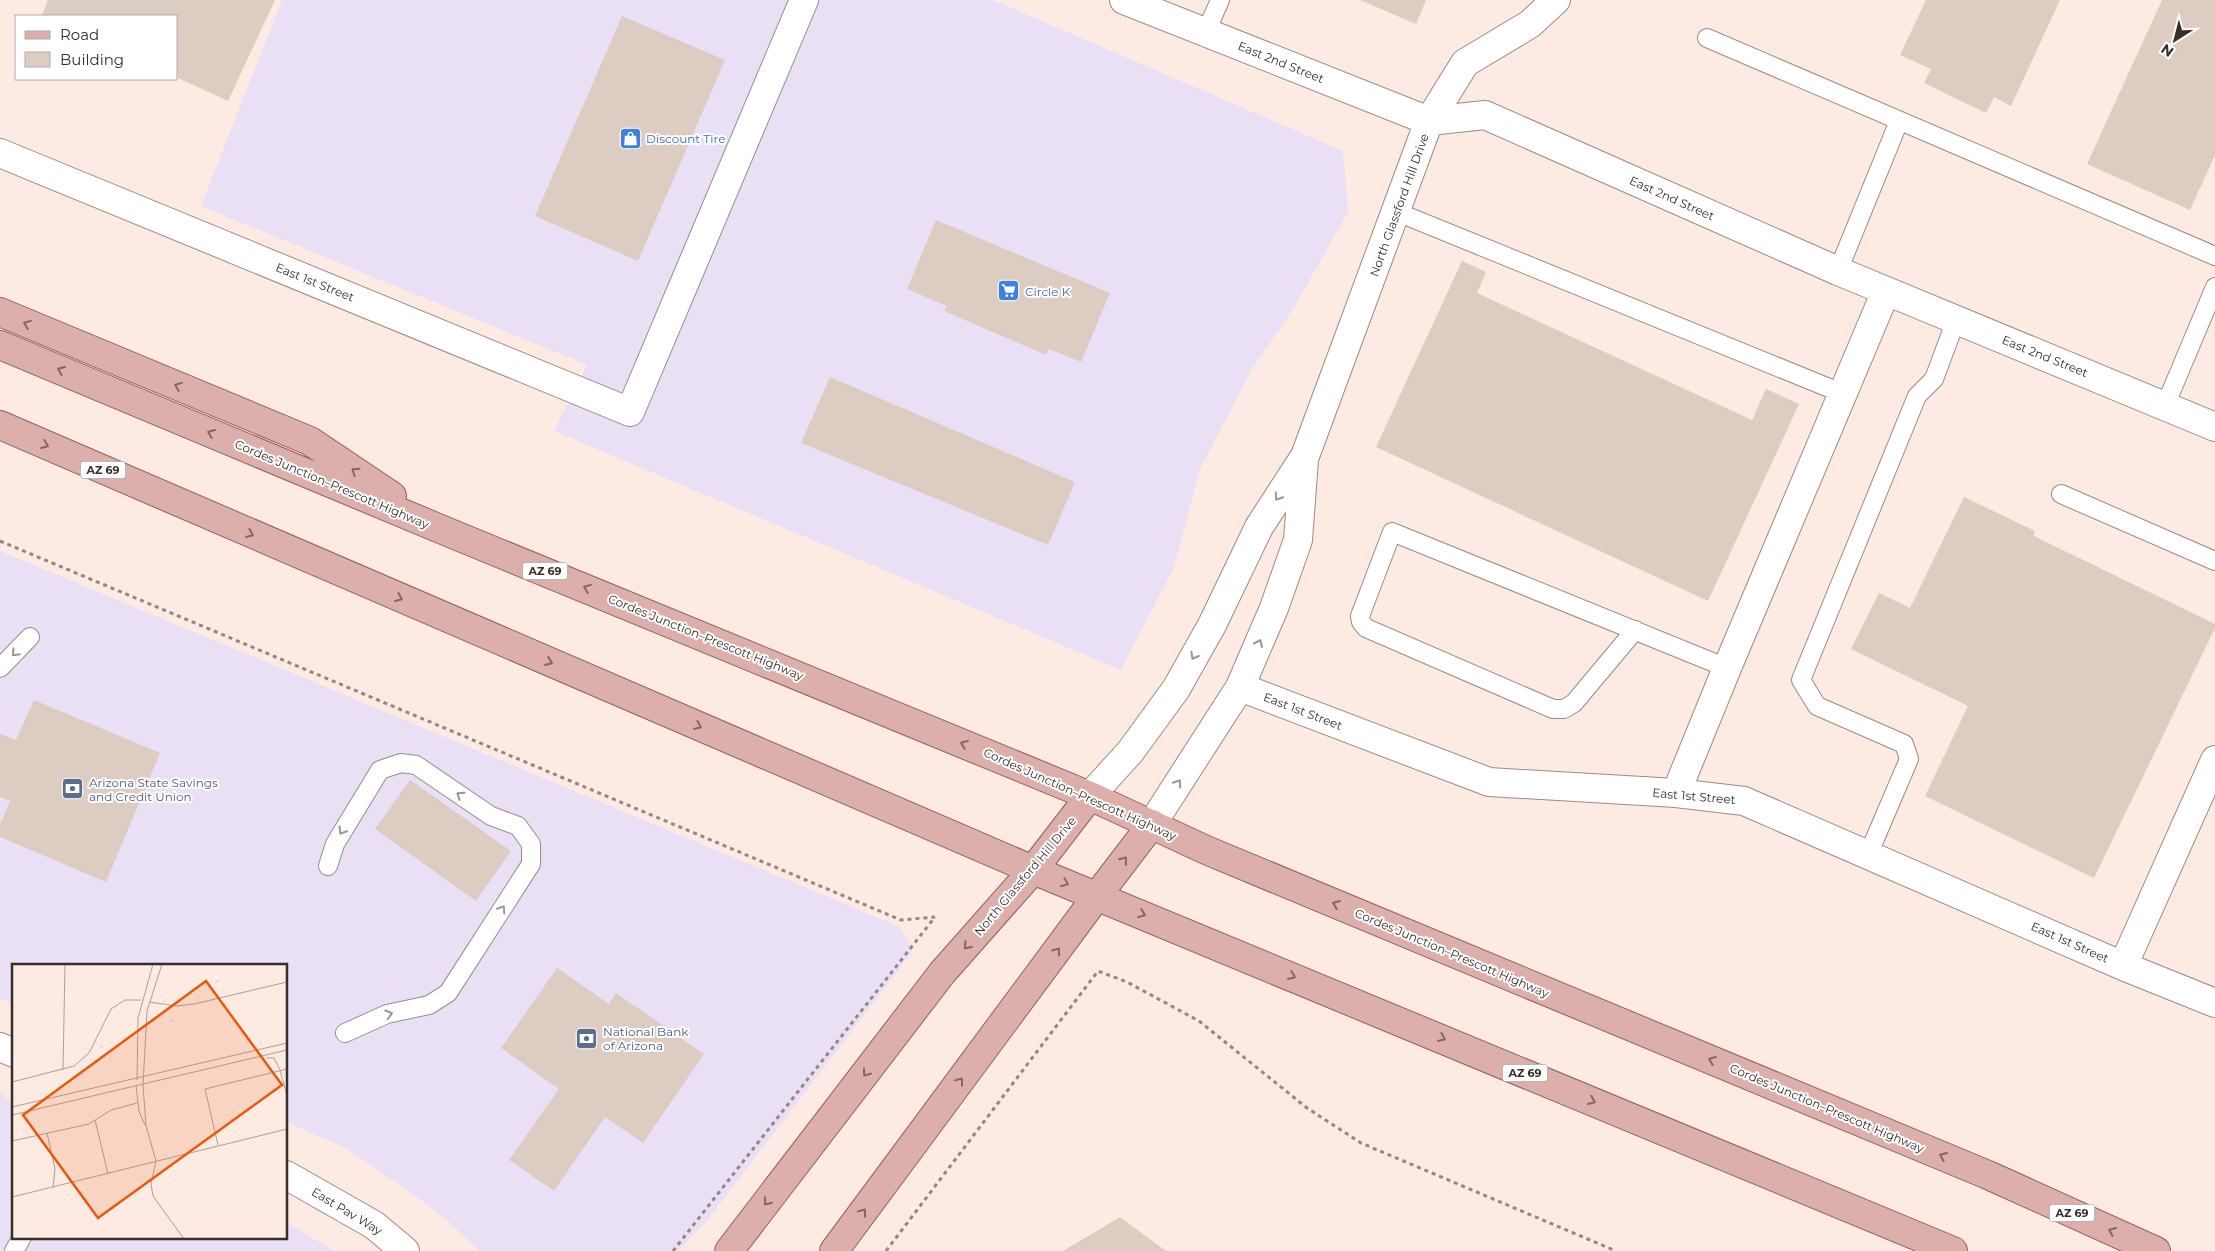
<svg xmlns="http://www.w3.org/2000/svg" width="2215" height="1251" font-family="Montserrat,sans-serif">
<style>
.commercial{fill:#eae0f5}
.building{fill:#ddccc2}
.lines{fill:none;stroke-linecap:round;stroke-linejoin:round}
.lane-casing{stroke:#9c8b83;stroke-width:20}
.street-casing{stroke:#9c8b83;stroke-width:30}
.secondary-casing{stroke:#9c8b83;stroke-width:30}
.primary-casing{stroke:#935f59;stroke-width:30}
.path{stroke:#938781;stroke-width:3;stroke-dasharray:4 4;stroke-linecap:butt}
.lane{stroke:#fff;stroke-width:18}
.street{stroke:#fff;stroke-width:28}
.secondary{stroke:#fff;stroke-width:28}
.primary{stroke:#dcafaa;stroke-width:28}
.oneway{stroke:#806864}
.oneway2{stroke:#9a9695}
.labels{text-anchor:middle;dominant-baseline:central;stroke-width:4;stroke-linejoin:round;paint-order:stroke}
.shield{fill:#fff;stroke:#726d6b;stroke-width:1}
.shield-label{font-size:11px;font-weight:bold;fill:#352e2b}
.street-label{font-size:12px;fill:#352e2b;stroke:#fff}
.shop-label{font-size:12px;fill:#366cbe;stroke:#fff;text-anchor:start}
.service-label{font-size:12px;fill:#4e5e75;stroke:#fff;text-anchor:start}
.inset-road{fill:none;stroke:#ad9f99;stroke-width:1}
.view{fill:#e8590c;fill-opacity:0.15;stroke:#e8590c;stroke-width:2.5}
.inset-edge{fill:none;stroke:#352e2b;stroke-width:2.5}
</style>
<rect width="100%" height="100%" fill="#fdeae2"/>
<path class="commercial" d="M282,0H993L1343,151L1348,212L1295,306L1251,371L1200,469L1174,567L1121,670L554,431L587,365L201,206Z
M0,551L900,927L913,951L706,1222L678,1251H479L448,1221L414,1195L346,1148L286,1122V965H14V1004L0,998Z
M0,1091L14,1107V1237H286V1222L334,1251H0Z"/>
<path class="building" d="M48,0H275L228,101L176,77V16H44L42,15Z
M1360,0H1426L1416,24Z
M1926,0H2060L2011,106L1994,97L1986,113L1924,83L1931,69L1900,55Z
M2162,0H2215V155L2190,210L2087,164Z
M622,16L725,60L638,261L535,216Z
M936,220L1110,293L1081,362L1049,349L1046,355L944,311L947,306L907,289Z
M1462,261L1486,272L1477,293L1752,420L1766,389L1799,404L1708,601L1376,447Z
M830,377L1075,482L1048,545L801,443Z
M1964,497L2035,531L2033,535L2040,539L2215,624V628L2094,878L1925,796L1968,706L1851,649L1879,593L1910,608Z
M34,700L160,753L106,882L0,837V825L10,801L0,797V734L16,740Z
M410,780L511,851L476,901L375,829Z
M557,968L609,1004L616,993L704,1054L643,1143L605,1117L554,1191L509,1160L559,1089L501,1048Z
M1120,1217L1166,1251H1063Z"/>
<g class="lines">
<defs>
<path id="lane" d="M1206,32L1220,0
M1707,38L2215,256
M1397,212L1844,394
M1838,271L1899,121
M2165,406L2215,287
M2061,494L2215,561
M1635,630L1574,703L1564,709H1553L1366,628L1361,622L1360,616L1392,532L1727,668
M0,668L30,637
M1868,855L1909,759L1904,744L1817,706L1801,680L1917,396L1934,379L1956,320
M328,866L335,844L380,770L401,763L416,765L491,816L518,826L531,844V864L448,993L429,1005L387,1014L345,1033
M14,1251L22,1237"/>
<path id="street" d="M1124,0L1429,121L1485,115L1838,271L2215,427
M0,153L630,412L804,0
M1240,687L1489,782L1676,793L1744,801L2123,966L2215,1003
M1676,793L1727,668L1886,291
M1090,796L1130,752L1176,689L1212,625L1259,527L1305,456L1429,121L1465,63L1530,24L1556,0
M1152,824L1240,687L1274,608L1298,540L1304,460
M2123,966L2215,760"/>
<path id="secondary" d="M0,1047L14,1053
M286,1175L374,1225L405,1251"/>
<path id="primary" d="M0,312L310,441L392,496
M0,345L438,528L1090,796L1206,850L1988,1175L2156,1251
M0,425L1033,870L1953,1251
M729,1251L942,973L1033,870L1090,796
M834,1251L1097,896L1152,824"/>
</defs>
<use href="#lane" class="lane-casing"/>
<use href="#street" class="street-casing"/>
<use href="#secondary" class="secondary-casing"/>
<use href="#primary" class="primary-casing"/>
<path class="path" d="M0,541L901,920L935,917
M673,1251L935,917
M886,1251L1098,971L1127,982L1199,1021L1307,1108L1361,1143L1616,1251"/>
<use href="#lane" class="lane"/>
<use href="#street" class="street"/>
<use href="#secondary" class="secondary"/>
<use href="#primary" class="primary"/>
</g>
<defs><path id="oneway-chevron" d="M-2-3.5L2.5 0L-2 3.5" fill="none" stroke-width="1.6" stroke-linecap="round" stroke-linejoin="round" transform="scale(1.25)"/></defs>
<g class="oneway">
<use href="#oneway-chevron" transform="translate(27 324) rotate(-158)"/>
<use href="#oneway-chevron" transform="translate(61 370) rotate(-157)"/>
<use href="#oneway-chevron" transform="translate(178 386) rotate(-158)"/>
<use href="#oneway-chevron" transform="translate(211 433) rotate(-157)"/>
<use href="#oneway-chevron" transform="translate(45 445) rotate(24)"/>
<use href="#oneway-chevron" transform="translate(355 471) rotate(-146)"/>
<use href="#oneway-chevron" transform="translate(250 534) rotate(23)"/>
<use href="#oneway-chevron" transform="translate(587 588) rotate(-158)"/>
<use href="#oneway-chevron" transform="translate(399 598) rotate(23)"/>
<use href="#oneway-chevron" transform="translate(549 662) rotate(23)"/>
<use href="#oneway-chevron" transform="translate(698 726) rotate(23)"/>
<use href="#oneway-chevron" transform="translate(964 744) rotate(-158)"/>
<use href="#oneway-chevron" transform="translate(1124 860) rotate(-52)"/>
<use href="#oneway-chevron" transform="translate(1065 883) rotate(22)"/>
<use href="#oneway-chevron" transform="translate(1336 904) rotate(-157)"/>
<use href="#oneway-chevron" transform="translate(1142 914) rotate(22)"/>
<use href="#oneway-chevron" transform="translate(967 946) rotate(132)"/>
<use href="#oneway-chevron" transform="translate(1057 951) rotate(-54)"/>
<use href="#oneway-chevron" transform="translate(1292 976) rotate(23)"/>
<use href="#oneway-chevron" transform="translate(1442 1038) rotate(23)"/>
<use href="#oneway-chevron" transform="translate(1712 1060) rotate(-157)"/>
<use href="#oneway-chevron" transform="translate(866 1073) rotate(127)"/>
<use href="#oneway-chevron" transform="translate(960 1081) rotate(-53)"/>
<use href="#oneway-chevron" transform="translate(1592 1101) rotate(23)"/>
<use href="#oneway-chevron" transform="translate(1943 1156) rotate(-157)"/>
<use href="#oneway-chevron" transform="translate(767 1202) rotate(128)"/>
<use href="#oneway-chevron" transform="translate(863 1212) rotate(-53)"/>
<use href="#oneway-chevron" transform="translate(2112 1231) rotate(-156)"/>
</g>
<g class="oneway2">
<use href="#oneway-chevron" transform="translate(1278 497) rotate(123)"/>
<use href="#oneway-chevron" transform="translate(1259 643) rotate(-66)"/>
<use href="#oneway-chevron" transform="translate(15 653) rotate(133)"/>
<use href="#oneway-chevron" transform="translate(1194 656) rotate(119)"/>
<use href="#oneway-chevron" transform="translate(1178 783) rotate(-57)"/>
<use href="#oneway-chevron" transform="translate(460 795) rotate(-145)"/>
<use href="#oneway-chevron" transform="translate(342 831) rotate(122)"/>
<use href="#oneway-chevron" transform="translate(502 909) rotate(-57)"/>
<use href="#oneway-chevron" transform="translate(389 1014) rotate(-17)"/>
</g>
<defs>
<symbol id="shop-square" viewBox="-11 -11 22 22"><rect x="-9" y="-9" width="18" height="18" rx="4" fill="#3f7fe0" stroke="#fff"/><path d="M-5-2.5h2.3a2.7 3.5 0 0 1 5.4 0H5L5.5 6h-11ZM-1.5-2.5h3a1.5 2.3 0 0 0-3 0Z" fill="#fff"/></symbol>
<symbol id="supermarket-square" viewBox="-11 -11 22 22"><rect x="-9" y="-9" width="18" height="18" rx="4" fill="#3f7fe0" stroke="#fff"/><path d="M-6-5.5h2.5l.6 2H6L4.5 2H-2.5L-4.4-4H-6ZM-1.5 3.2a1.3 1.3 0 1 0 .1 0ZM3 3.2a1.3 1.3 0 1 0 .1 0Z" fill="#fff"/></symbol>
<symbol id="bank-square" viewBox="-11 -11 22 22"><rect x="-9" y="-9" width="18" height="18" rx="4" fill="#5c6f8a" stroke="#fff"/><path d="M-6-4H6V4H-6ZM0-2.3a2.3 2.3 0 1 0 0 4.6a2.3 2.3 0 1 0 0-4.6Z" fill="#fff"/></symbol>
</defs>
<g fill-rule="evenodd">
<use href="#shop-square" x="618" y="126" width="25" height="25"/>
<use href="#supermarket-square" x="996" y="278" width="25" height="25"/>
<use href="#bank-square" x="60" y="776" width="25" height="25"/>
<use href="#bank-square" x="574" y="1026" width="25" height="25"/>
</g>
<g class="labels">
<g class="shield">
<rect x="80.5" y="461.5" width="45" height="17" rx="4"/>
<rect x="522.5" y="562.5" width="45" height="17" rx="4"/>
<rect x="1502.5" y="1064.5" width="45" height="17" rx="4"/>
<rect x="2049.5" y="1204.5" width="45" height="17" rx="4"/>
</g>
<g class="shield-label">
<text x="103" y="470">AZ 69</text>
<text x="545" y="571">AZ 69</text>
<text x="1525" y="1073">AZ 69</text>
<text x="2072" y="1213">AZ 69</text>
</g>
<g class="street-label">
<text transform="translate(1281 62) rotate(22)">East 2nd Street</text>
<text transform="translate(1672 198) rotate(24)">East 2nd Street</text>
<text transform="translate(1399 205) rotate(-70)">North Glassford Hill Drive</text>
<text transform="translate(315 282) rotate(22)">East 1st Street</text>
<text transform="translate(2045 356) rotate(22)">East 2nd Street</text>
<text transform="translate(332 484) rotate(23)">Cordes Junction–Prescott Highway</text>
<text transform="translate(706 637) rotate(22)">Cordes Junction–Prescott Highway</text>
<text transform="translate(1303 711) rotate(21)">East 1st Street</text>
<text transform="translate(1080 794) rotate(24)">Cordes Junction–Prescott Highway</text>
<text transform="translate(1694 796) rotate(5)">East 1st Street</text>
<text transform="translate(1025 876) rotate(-50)">North Glassford Hill Drive</text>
<text transform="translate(2070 942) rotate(24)">East 1st Street</text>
<text transform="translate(1452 953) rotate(23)">Cordes Junction–Prescott Highway</text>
<text transform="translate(1827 1108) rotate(23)">Cordes Junction–Prescott Highway</text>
<text transform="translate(347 1211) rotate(31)">East Pav Way</text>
</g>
<g class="shop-label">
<text x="646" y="138">Discount Tire</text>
<text x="1025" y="291">Circle K</text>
</g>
<g class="service-label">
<text x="89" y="782">Arizona State Savings<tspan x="89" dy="14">and Credit Union</tspan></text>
<text x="603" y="1031">National Bank<tspan x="603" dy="14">of Arizona</tspan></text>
</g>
</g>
<g transform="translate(12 964)">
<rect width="275" height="275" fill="#fdeae2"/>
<path class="inset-road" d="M137,38L165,42L182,40L275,18M255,94H262L268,106M51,106L53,0M268,106L275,132M125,116L126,54L141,0M0,118L62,102L77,89L99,45L113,36H129M131,121L134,162L144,197L139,220L141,232L172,275M131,121L135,47L150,0M124,122L127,147L133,161M0,143L275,79M0,151L275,86M83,156L96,210M35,169L43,205L41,224M0,177L77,160L99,146L125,139M206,181L193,125L275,105M0,233L275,165"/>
<path class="view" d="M194,17L270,121L86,254L11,151Z"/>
<rect width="275" height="275" class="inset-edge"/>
</g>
<rect x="15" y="15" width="162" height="65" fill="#ffffff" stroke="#aeabaa"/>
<rect x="25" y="31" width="25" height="8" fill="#dcafaa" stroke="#aeabaa"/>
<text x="60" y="40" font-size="15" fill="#352e2b">Road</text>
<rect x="25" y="52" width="25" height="15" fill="#ddccc2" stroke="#aeabaa"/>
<text x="60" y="65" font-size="15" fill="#352e2b">Building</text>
<g transform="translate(2175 40) rotate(216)" stroke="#ffffff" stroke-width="4" paint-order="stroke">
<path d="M0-4L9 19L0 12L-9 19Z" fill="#352e2b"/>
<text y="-8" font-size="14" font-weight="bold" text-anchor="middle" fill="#352e2b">N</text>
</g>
</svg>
